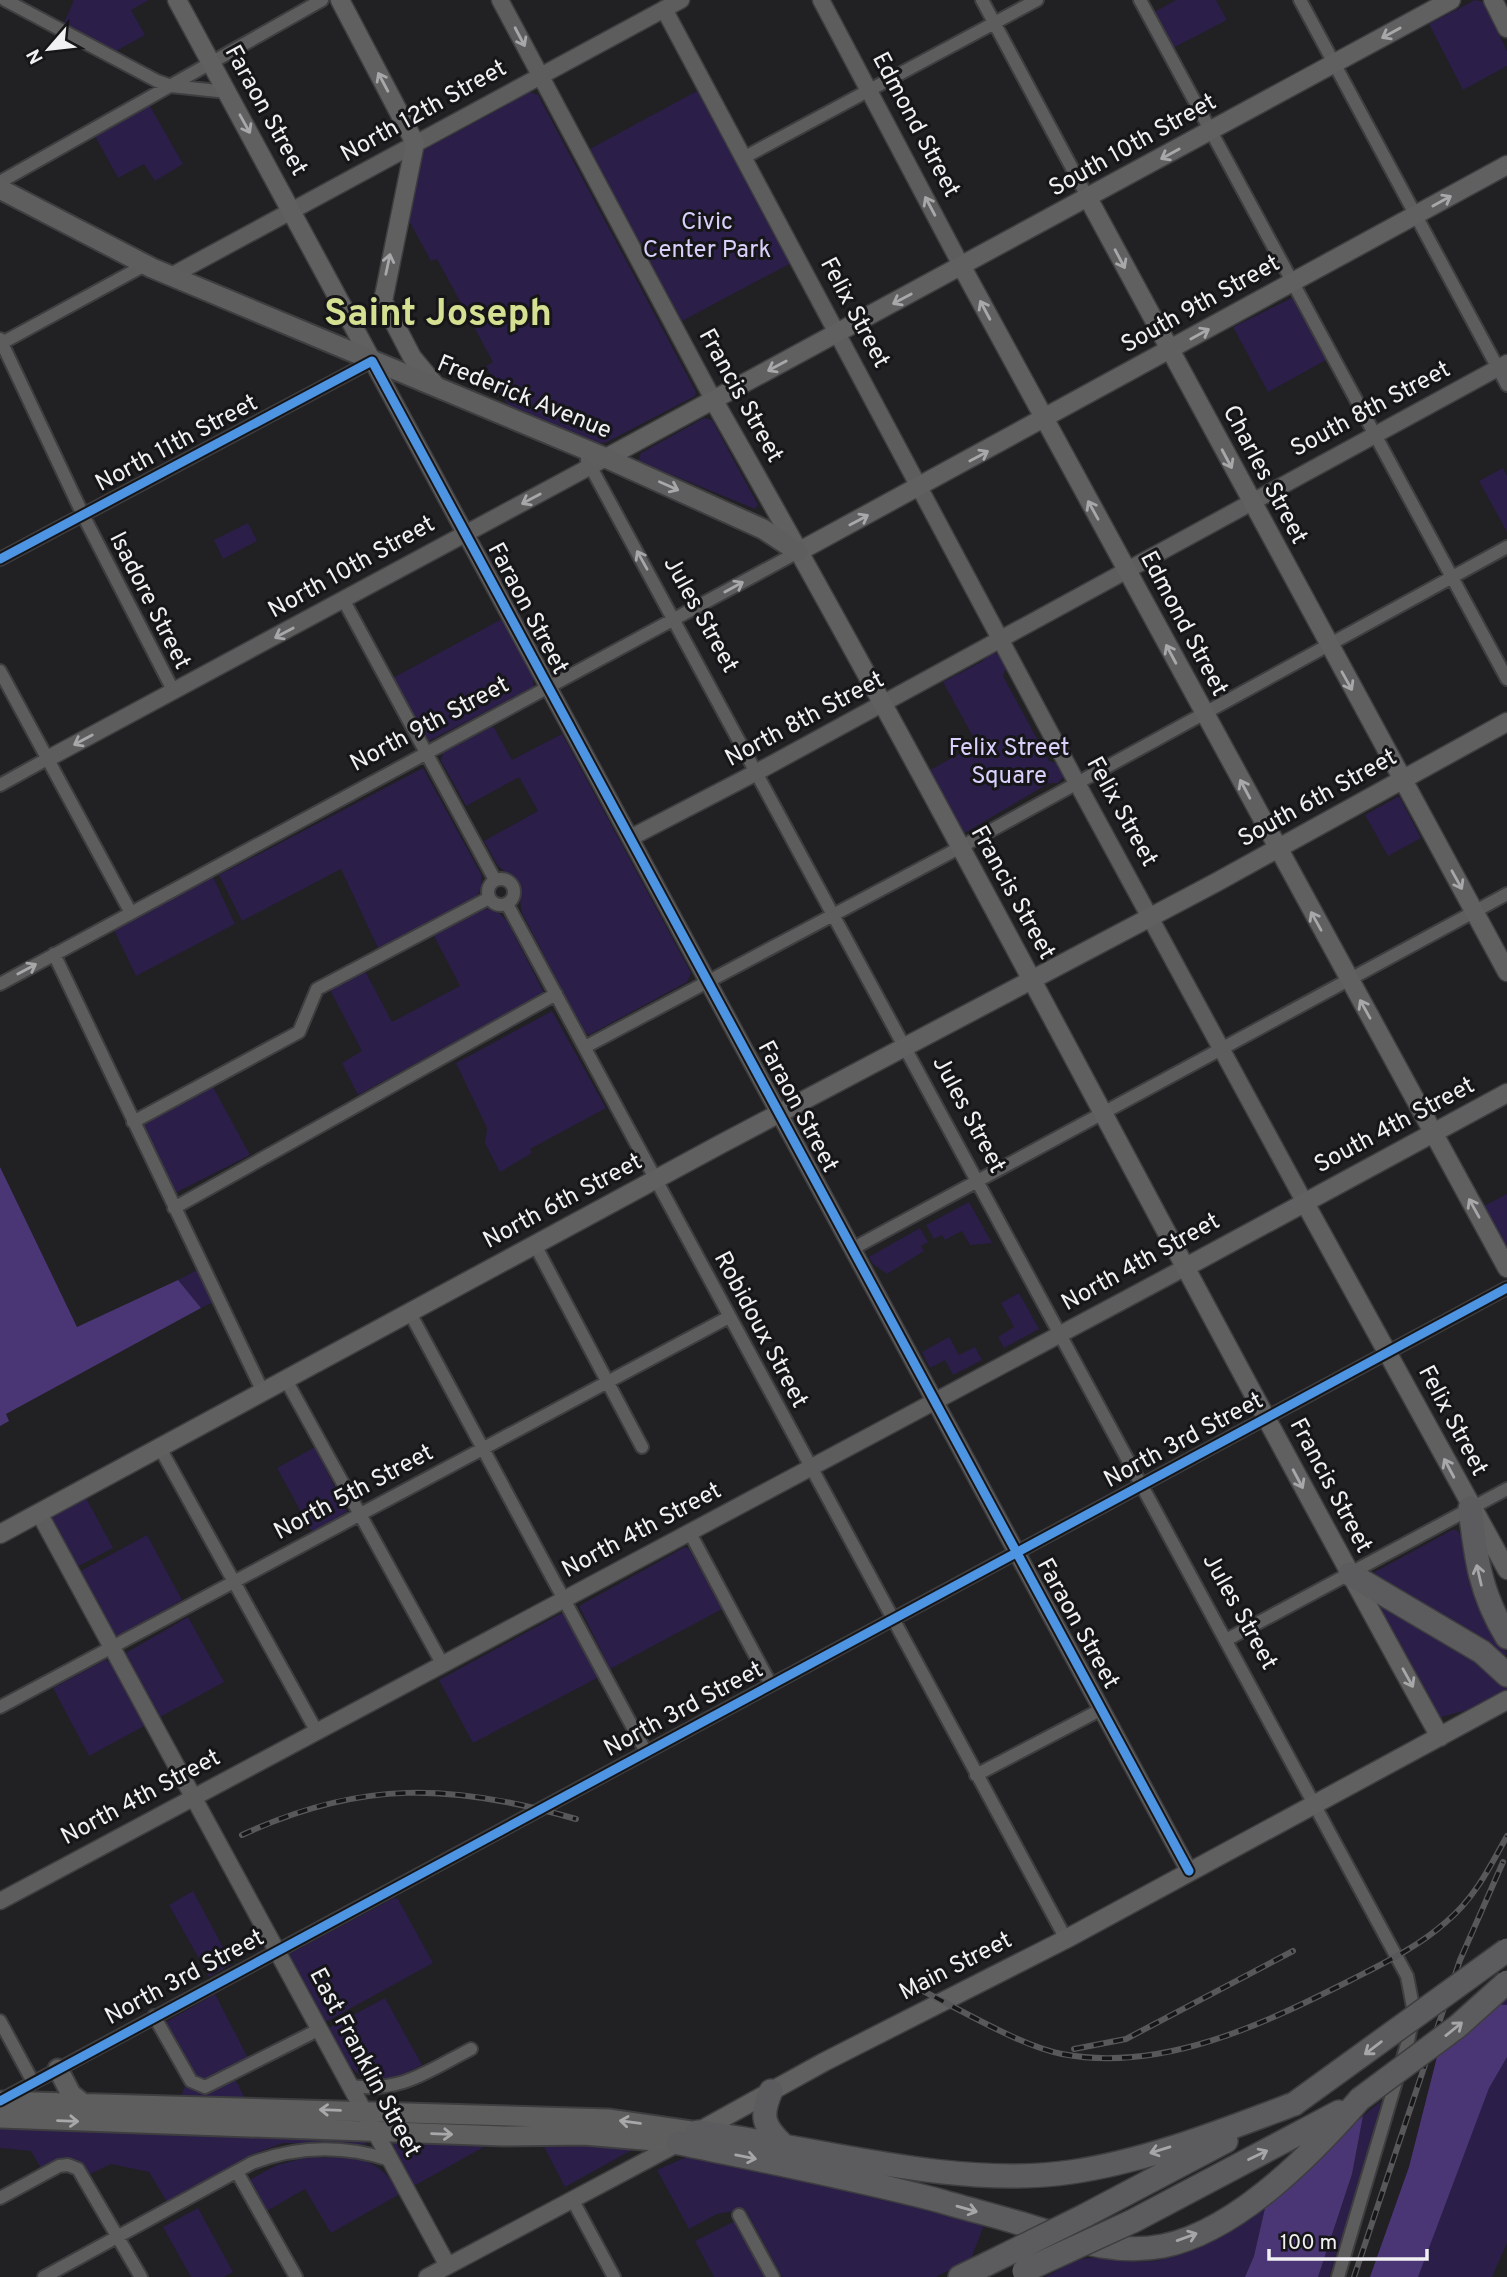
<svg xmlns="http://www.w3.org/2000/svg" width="1507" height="2277" font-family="Overpass,sans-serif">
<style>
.green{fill:#2b1e49}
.forest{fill:#4a3675}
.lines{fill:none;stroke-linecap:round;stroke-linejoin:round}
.minor-casing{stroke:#3e3d3f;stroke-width:16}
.tertiary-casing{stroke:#3e3d3f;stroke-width:19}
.secondary-casing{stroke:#3e3d3f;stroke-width:21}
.primary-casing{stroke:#3e3d3f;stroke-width:23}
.motorway-casing{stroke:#3e3d3f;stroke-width:26}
.minor{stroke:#5d5d5e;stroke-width:12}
.tertiary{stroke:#5d5d5e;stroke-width:16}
.secondary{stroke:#606061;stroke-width:18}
.primary{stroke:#5e5e5f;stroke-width:19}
.motorway{stroke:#5c5b5d;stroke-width:23}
.rail-casing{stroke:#585759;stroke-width:6}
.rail{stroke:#161619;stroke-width:3.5;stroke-dasharray:10;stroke-linecap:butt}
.motorway-bridge-casing{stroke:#3e3d3f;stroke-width:26;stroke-linecap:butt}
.motorway-bridge{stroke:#5c5b5d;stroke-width:23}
.cycleway-casing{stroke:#161619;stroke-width:13}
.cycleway{stroke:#4d94e3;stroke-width:9}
.oneway{stroke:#a8a8aa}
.oneway2{stroke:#a7a7a9}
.oneway3{stroke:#a6a6a8}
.labels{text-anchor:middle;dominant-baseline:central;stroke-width:6;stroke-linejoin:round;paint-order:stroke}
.street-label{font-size:24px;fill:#f1f1f4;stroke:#161619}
.park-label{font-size:24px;fill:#d9d0fb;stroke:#161619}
.town-label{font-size:38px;font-weight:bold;fill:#d5e092;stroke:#161619}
</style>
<rect width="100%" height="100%" fill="#212022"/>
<path class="green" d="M74,0H149L131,10L145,35L116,51L64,23Z
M1176,0H1216L1227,20L1173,48L1153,13Z
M1475,0L1483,2L1507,51V66L1463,90L1429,24Z
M697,91L791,263L682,321L588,150Z
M530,92L538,95L696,392L695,396L605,443H595L509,407L486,366L493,362L437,259L431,261L408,219L424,150Z
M150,106L183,164L155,181L144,164L118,178L95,136Z
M1292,298L1326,360L1268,392L1233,327Z
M704,418L712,420L758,505L755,509L638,461L641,453Z
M1503,468L1507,476V532L1479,481Z
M248,523L257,541L223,559L214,540Z
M502,619L533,676V687L429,741L393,678Z
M990,652L1002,655L1006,668L1003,676L1049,761L1061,765L1066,774L1058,783H1049L963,834L925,773L977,744L943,682L983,661Z
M493,726L512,760L562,734L691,973L687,982L589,1035L583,1030L522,913L517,881L498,866L484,841L538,811L519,777L466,806L441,761L443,753Z
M423,768L481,874V889L476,897L379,950L341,869L242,921L219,875Z
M1399,796L1421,838L1388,856L1365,815Z
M213,877L235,924L136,976L114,930Z
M488,909L499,913L507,921L544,993L358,1095L342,1063L362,1051L330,990L365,971L392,1022L460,986L433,934L478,910Z
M552,1011L606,1108L530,1149L532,1153L500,1172L485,1143L487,1128L456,1063Z
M213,1087L250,1155L175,1193L143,1125Z
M1507,1194V1249L1482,1207Z
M969,1202L992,1243L970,1245L962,1231L945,1240L942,1235L934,1239L926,1225Z
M920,1228L928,1242L921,1246L924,1251L887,1274L873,1264L869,1257Z
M197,1270L214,1302L201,1308L178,1280Z
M1019,1293L1039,1329L1004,1348L998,1337L1014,1327L1001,1303Z
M949,1337L959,1355L975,1347L982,1360L953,1375L945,1360L930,1368L922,1352Z
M315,1447L347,1512L312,1532L277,1468Z
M86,1498L113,1548L75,1568L51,1517Z
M1452,1530H1457C1470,1547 1469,1574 1475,1595C1482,1617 1494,1635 1507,1654L1501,1661L1371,1574Z
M147,1535L182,1600L117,1636L113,1635L77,1573Z
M685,1547L689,1549L722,1609L610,1669L579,1606Z
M1367,1597L1483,1663L1507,1688V1694L1490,1704L1441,1717L1436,1715Z
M560,1614H564L599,1677L473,1743L439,1680Z
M188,1617L224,1682L158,1718L124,1654Z
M105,1660L112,1662L146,1725L89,1756L53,1688Z
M193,1891L232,1964L209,1977L169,1905Z
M394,1898L398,1899L433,1963L324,2023L289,1954Z
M1507,1990V2243L1492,2277H1370L1409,2167L1437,2057Z
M215,1994L249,2060L201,2082L194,2077L165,2027L166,2022Z
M385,1998L422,2065C366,2094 354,2080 327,2029Z
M235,2079L246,2100L181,2097L185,2086L207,2091Z
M1381,2101L1372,2142L1329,2277H1318L1352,2174L1363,2116Z
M0,2127L363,2138L366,2145L283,2143L253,2154L167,2202L149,2172L111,2164L90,2174C73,2150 64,2158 42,2170L31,2151L0,2148Z
M390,2139L491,2143L412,2187Z
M542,2143L622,2147L630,2148V2151L565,2187Z
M691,2155L897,2197L984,2225L971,2259L936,2277H782L745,2209L717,2214L689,2229L657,2170Z
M309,2157C353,2160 376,2151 400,2194L331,2233L305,2189L265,2212L250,2186L251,2179L277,2165Z
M1268,2195L1254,2256L1245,2277H1045C1058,2271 1076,2258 1090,2258C1113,2257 1136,2265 1159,2260C1204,2251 1234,2224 1268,2195Z
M198,2208L233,2272L224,2277H191L163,2227Z
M735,2221L765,2277H714L695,2241Z"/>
<path class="forest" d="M0,1167L77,1327L178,1280L201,1308L6,1414L9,1421L0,1426Z
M1493,2004L1507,2005V2057L1489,2088L1418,2277H1370L1409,2167L1437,2057Z
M1363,2116L1352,2174L1318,2277H1245L1254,2256L1268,2195Z"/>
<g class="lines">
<defs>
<path id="minor" d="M5,0L157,81L171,86L227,92
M982,0L1088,198
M1140,0L1507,679
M1300,0L1507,385
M743,158L1037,0
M0,182L322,0
M0,339L84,517L174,692
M0,344L145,265
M587,460L1407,1976L1414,2012L1408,2041L1338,2277
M0,559L372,361
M344,601L495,880
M0,671L131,913
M0,785L47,759
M488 892a13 13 0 1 1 26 0a13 13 0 1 1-26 0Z
M507,904L1066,1939
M54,954L263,1392
M0,984L798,552
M585,1047L959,848L1507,547
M133,1122L299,1032L317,989L489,898
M174,1208L556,994
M535,1245L642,1447
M852,1249L1507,894
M410,1313L646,1752
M286,1380L443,1665
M160,1448L317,1732
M690,1533L771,1685
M1226,1640L1507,1489
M0,1707L729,1317
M976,1775L1102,1709
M154,2016L191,2081L205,2087L320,2029
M0,2021L33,2082
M351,2086C401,2093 428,2071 471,2049
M3,2099L1507,1288
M237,2172L296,2277
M0,2198L59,2166L68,2165L78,2169L141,2277
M572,2199L614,2277
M739,2215L773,2277
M44,2277L252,2163C297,2146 344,2145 390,2160"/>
<path id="tertiary" d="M500,0L714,401
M821,0L962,267
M664,9L1077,783L1305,1203
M171,276L681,0
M372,361L1189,1871
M47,759L606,458
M630,838L757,772L1507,363
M39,1513L448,2266
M0,1901L1186,1267
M427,2277L679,2143"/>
<path id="secondary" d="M177,0L372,361
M340,0L415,143L383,301L412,357L436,386
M1493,0L1507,28
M1088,198L1507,972
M962,267L1507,1268
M714,401C965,841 1194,1294 1440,1737
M606,458L1451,0
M798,552L1507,165
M1305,1203L1507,1570
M1186,1267L1507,1093
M0,1534L721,1144L1215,883L1507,722
M694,2134L824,2062L1066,1939L1507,1700"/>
<path id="primary" d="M0,189L152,268L606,458L763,529L798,552
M58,2069L71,2094L81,2102
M0,2101L608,2119L698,2132
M0,2118L503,2136L584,2135L679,2143"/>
<path id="motorway" d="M1470,1508C1476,1558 1480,1593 1507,1637
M1350,1574L1482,1652L1507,1675
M771,2091C760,2116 763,2126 783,2145
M698,2132C816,2147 952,2189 1071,2172C1147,2161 1222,2131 1294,2104
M679,2143C765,2161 852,2178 937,2200C964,2208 992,2215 1019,2223C1067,2237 1111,2256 1163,2246C1237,2231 1312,2154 1360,2099
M1084,2216L1226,2141
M1133,2221L1339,2112
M960,2277L987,2264"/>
</defs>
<use href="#minor" class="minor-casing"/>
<use href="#tertiary" class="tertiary-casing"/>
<use href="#secondary" class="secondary-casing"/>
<use href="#primary" class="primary-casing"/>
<use href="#motorway" class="motorway-casing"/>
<use href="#minor" class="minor"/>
<use href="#tertiary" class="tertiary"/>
<use href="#secondary" class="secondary"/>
<use href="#primary" class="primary"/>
<use href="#motorway" class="motorway"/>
<defs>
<path id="rail" d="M242,1835C360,1780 452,1783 576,1819
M917,1988C958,2008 1020,2046 1062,2054C1162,2073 1264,2024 1351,1980C1384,1963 1418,1947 1446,1922C1474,1899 1490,1867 1507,1836
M1074,2049L1126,2039L1293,1951
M1354,2277L1460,1960L1503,1862"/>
</defs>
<use href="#rail" class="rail-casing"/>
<use href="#rail" class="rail"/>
<defs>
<path id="motorway-bridge" d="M1360,2099L1458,2026L1507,1982
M1294,2104L1507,1950
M987,2264L1084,2216
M1024,2271L1133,2221"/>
</defs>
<use href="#motorway-bridge" class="motorway-bridge-casing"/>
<use href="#motorway-bridge" class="motorway-bridge"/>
<defs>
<path id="cycleway" d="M0,559L372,361L1189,1871
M0,2101L1507,1288"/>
</defs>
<use href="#cycleway" class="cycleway-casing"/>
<use href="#cycleway" class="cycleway"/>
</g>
<defs><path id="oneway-shaft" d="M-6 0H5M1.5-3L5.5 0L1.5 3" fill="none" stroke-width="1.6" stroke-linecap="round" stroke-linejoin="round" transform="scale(1.75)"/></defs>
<g class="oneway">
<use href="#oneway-shaft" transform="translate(1391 33) rotate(151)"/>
<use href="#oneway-shaft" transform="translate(383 82) rotate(-118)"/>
<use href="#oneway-shaft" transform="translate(245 124) rotate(61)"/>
<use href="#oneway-shaft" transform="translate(1170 154) rotate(151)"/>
<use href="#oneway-shaft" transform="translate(1442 201) rotate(-29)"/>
<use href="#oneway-shaft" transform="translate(1120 259) rotate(62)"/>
<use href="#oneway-shaft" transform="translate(388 264) rotate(-78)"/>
<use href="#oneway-shaft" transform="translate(902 299) rotate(152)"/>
<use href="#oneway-shaft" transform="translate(985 310) rotate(-118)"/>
<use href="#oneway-shaft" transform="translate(1200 334) rotate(-29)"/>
<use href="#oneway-shaft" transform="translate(777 366) rotate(152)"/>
<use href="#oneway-shaft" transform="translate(979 456) rotate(-28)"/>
<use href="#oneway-shaft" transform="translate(1227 459) rotate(62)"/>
<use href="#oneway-shaft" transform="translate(669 486) rotate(24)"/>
<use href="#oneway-shaft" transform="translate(1093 510) rotate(-119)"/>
<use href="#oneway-shaft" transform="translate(859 520) rotate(-28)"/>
<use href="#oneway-shaft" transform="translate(1171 654) rotate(-118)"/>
<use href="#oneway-shaft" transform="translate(1347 681) rotate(61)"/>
<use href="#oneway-shaft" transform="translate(1245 789) rotate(-118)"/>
<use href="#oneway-shaft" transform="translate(1457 880) rotate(61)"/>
<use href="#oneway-shaft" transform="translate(1316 921) rotate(-119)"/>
<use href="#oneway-shaft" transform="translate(1365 1009) rotate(-119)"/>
<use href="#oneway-shaft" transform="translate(1474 1208) rotate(-119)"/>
<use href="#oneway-shaft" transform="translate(1449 1468) rotate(-118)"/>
<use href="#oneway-shaft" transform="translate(1298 1479) rotate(62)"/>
<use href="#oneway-shaft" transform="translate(1408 1678) rotate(61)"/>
<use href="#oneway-shaft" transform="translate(330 2110) rotate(-178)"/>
<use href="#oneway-shaft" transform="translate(68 2121) rotate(2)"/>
<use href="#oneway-shaft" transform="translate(630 2122) rotate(-172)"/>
<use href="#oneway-shaft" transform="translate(442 2134) rotate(2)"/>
</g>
<g class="oneway2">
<use href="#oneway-shaft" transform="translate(520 37) rotate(62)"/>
<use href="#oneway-shaft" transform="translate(930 206) rotate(-118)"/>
<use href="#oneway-shaft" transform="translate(531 499) rotate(152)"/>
<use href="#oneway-shaft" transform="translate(642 560) rotate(-119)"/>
<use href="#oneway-shaft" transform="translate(734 587) rotate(-29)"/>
<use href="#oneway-shaft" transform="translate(284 633) rotate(152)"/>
<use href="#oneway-shaft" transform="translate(83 740) rotate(152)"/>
<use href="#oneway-shaft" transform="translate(27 969) rotate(-28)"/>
</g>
<g class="oneway3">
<use href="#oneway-shaft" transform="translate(1479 1575) rotate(-103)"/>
<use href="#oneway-shaft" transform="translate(1454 2029) rotate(-39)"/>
<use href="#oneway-shaft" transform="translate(1373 2048) rotate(143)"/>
<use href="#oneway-shaft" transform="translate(1160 2150) rotate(163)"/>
<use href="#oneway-shaft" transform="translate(1258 2155) rotate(-26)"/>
<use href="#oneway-shaft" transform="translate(746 2157) rotate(11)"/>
<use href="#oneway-shaft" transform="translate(967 2209) rotate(16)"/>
<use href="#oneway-shaft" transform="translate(1187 2237) rotate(-20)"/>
</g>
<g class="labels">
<g class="street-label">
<text transform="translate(265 111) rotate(61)">Faraon Street</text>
<text transform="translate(424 112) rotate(-29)">North 12th Street</text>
<text transform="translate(915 125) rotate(62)">Edmond Street</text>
<text transform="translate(1133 146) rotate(-29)">South 10th Street</text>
<text transform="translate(1201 305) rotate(-29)">South 9th Street</text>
<text transform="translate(854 313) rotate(62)">Felix Street</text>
<text transform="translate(740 396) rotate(61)">Francis Street</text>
<text transform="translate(524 398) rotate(22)">Frederick Avenue</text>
<text transform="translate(1371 410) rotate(-28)">South 8th Street</text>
<text transform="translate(177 444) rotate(-28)">North 11th Street</text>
<text transform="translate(1264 475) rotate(62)">Charles Street</text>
<text transform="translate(352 568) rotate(-29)">North 10th Street</text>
<text transform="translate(149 601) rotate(63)">Isadore Street</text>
<text transform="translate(527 609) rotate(62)">Faraon Street</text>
<text transform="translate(700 615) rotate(61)">Jules Street</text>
<text transform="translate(1183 624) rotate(62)">Edmond Street</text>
<text transform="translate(805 720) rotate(-28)">North 8th Street</text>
<text transform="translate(430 725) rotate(-28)">North 9th Street</text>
<text transform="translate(1318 799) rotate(-29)">South 6th Street</text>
<text transform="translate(1121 812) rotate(61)">Felix Street</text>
<text transform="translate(1012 893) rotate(61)">Francis Street</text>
<text transform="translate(797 1107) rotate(62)">Faraon Street</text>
<text transform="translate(968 1115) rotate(62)">Jules Street</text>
<text transform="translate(1395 1126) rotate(-28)">South 4th Street</text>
<text transform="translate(563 1202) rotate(-28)">North 6th Street</text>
<text transform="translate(1141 1263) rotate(-29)">North 4th Street</text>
<text transform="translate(760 1330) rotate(62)">Robidoux Street</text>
<text transform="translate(1452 1421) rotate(62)">Felix Street</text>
<text transform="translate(1184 1441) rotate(-28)">North 3rd Street</text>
<text transform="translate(1330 1486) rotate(62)">Francis Street</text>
<text transform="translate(354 1493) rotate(-28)">North 5th Street</text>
<text transform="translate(642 1531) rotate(-28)">North 4th Street</text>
<text transform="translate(1239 1612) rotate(61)">Jules Street</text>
<text transform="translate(1077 1624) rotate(61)">Faraon Street</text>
<text transform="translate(684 1710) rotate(-28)">North 3rd Street</text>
<text transform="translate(141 1798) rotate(-28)">North 4th Street</text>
<text transform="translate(956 1967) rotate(-27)">Main Street</text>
<text transform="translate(185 1978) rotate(-28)">North 3rd Street</text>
<text transform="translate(364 2063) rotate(62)">East Franklin Street</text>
</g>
<g class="park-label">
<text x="707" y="223">Civic<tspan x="707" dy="28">Center Park</tspan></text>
<text x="1009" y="749">Felix Street<tspan x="1009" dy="28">Square</tspan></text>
</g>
<g class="town-label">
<text x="438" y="315">Saint Joseph</text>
</g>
</g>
<g transform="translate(49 49) rotate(242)" stroke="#161619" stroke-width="5" paint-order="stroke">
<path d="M0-5L12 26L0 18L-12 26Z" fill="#f1f1f4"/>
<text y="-10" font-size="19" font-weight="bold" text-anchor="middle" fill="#f1f1f4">N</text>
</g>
<path d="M1269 2249v10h158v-10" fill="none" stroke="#f1f1f4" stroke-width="3.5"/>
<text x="1280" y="2249" font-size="21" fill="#f1f1f4" stroke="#161619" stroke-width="5" paint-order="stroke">100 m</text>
</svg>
